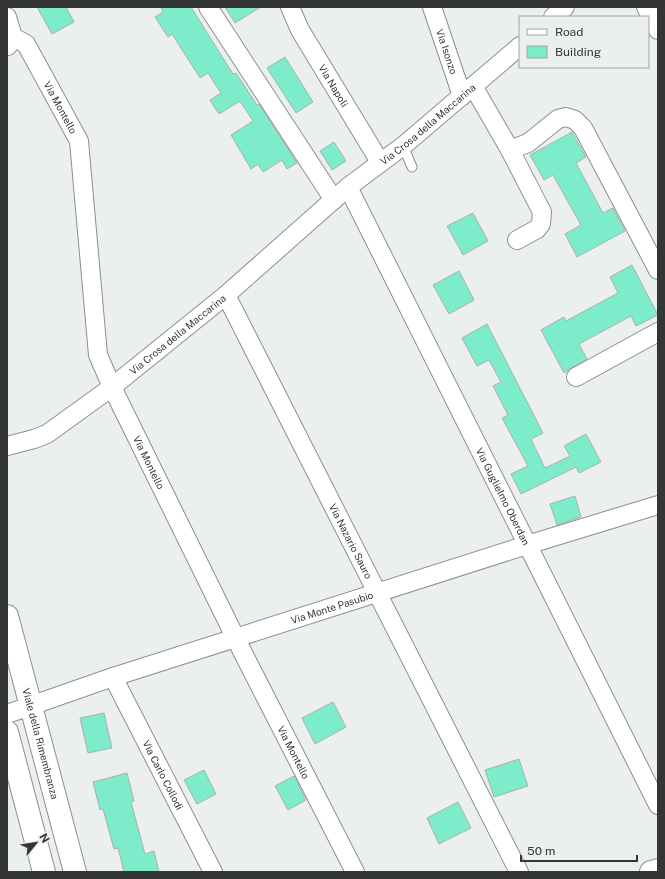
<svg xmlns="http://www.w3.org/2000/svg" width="665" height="879" font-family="'Public Sans',sans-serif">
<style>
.building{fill:#7cecca;stroke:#acb0af}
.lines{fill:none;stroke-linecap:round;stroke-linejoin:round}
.lane-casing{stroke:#8c908e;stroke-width:11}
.street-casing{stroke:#8c908e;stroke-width:20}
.secondary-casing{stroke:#8c908e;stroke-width:24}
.lane{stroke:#fff;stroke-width:9}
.street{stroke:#fff;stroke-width:18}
.secondary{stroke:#fff;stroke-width:22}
.labels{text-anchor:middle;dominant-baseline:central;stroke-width:4;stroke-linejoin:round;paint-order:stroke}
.street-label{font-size:10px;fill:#343535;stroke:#ebefed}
</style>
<rect width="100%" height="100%" fill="#ebefed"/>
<path class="building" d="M37,7H66L74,22L52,34Z
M161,7H191L233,74L236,73L257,105L259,104L297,163L287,169L282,160L263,172L258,164L251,169L231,135L253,121L240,101L219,114L210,100L221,93L208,73L200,78L172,34L168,37L155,17L163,12Z
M225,7H261L235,23Z
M285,57L313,102L296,113L267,68Z
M572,132L586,157L576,163L603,213L613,208L625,231L577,257L565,234L581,225L553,175L544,180L530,155Z
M334,142L346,161L332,170L320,151Z
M473,213L488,241L463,255L447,226Z
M632,265L658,315L636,326L631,316L579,344L587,359L571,368L564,373L541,330L564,317L566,321L618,293L610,277Z
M459,271L474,300L449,314L433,285Z
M487,324L543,433L531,439L545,468L570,456L564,446L586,434L601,462L579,473L576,467L521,494L511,474L528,466L502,418L508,415L493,386L501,382L489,360L477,366L462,338Z
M575,496L581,517L557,525L550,504Z
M333,702L346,727L315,744L302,718Z
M104,713L112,748L88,753L80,718Z
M519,759L528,786L494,797L485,770Z
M204,770L216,794L197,804L184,780Z
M127,773L134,801L131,802L145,854L154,851L159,872H124L118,848L114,849L103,809L100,810L93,782Z
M294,776L306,800L288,810L275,786Z
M458,802L471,828L439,844L427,818Z"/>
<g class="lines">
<defs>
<path id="lane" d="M403,146L412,167"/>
<g id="street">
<path d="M208,7L334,200"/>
<path id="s1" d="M290,7L300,30L380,162"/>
<path id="s2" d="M432,7L462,96"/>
<path d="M646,7L658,30"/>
<path d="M7,17L13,37L8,46"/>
<path d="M553,17L565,7"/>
<path id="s3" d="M13,37L26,44L79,141L98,355L112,387L242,651L355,872"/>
<path d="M473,86L510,150L542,212L541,224L537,229L517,240"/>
<path d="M510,150L528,143L558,119L566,117L575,120L583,128L658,270"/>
<path id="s4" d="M348,187L658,805"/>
<path id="s5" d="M226,295L519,872"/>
<path d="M576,377L658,332"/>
<path id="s6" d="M7,446L34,439L47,434L112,387L226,295L348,187L403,146L520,46"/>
<path id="s7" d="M113,677L213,872"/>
<path id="s8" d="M7,714L113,677L527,545L658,505"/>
</g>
<g id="secondary">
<path id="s9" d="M7,616L75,872"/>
<path d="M7,732L44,872"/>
<path d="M651,872L658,870"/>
</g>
</defs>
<use href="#lane" class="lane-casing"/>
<use href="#street" class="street-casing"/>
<use href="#secondary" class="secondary-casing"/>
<use href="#lane" class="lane"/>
<use href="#street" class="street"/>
<use href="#secondary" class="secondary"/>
</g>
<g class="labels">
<g class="street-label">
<text stroke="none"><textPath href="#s2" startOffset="47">Via Isonzo</textPath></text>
<text stroke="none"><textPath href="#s1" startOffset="90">Via Napoli</textPath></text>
<text stroke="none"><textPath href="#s3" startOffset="87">Via Montello</textPath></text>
<text stroke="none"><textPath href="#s6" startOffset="533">Via Crosa della Maccarina</textPath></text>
<text stroke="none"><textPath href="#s6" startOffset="206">Via Crosa della Maccarina</textPath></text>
<text stroke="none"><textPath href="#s3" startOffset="459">Via Montello</textPath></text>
<text stroke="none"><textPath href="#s4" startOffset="346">Via Guglielmo Oberdan</textPath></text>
<text stroke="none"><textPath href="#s5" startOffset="276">Via Nazario Sauro</textPath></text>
<text stroke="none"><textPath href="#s8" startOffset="342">Via Monte Pasubio</textPath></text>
<text stroke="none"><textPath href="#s9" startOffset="132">Viale della Rimembranza</textPath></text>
<text stroke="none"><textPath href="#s3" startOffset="783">Via Montello</textPath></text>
<text stroke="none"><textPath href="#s7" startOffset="110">Via Carlo Collodi</textPath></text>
</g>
</g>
<rect width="665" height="879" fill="none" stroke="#343535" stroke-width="16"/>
<rect x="519" y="16" width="130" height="52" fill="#ebefed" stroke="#a2a5a3"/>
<rect x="527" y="29" width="20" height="6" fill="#ffffff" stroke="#a2a5a3"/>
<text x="555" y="36" font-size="12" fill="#343535">Road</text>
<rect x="527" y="46" width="20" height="12" fill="#7cecca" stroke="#a2a5a3"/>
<text x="555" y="56" font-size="12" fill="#343535">Building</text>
<g transform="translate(36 843) rotate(60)" stroke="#ebefed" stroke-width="3" paint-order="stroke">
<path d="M0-3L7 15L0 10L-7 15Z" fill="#343535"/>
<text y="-6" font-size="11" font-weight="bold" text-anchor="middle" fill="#343535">N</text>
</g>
<path d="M521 855v6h116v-6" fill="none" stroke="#343535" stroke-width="2"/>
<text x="527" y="855" font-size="12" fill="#343535" stroke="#ebefed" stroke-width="3" paint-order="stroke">50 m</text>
</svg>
